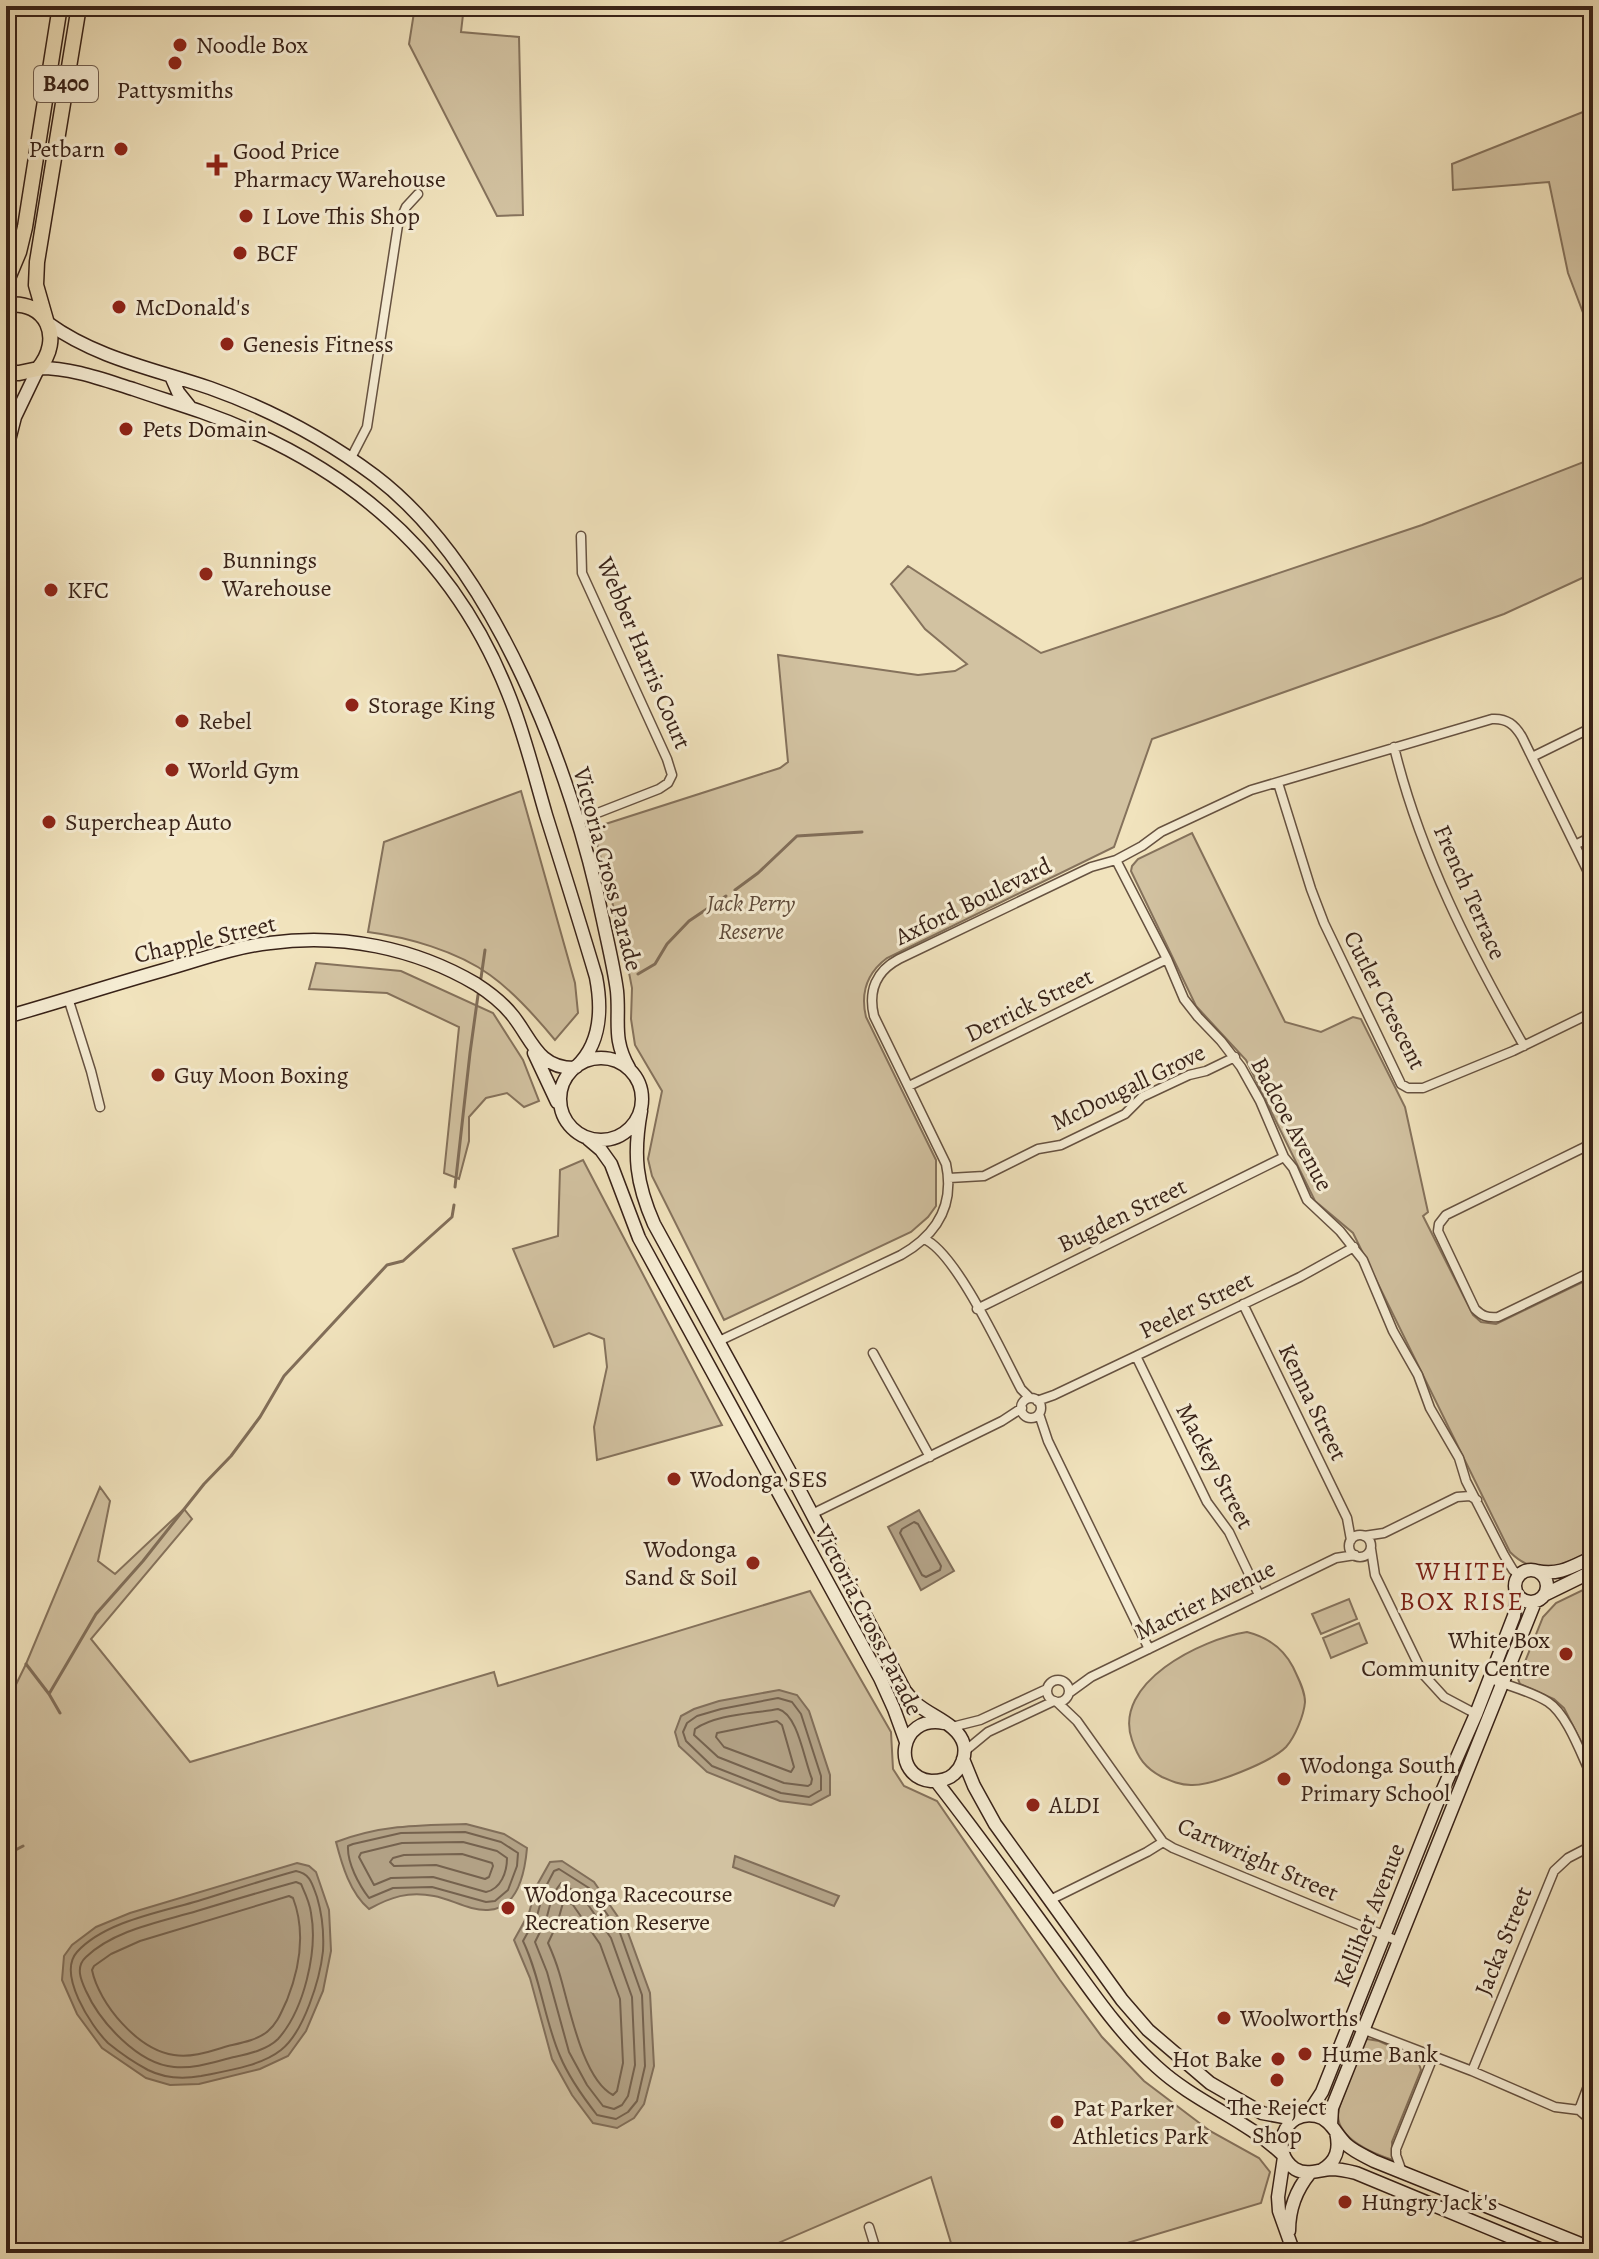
<svg xmlns="http://www.w3.org/2000/svg" width="1599" height="2259" font-family="Alegreya,serif">
<style>
.green{fill:#d2c2a1;stroke:#85725c;stroke-width:2}
.water{fill:#b2a185;stroke:#816e59;stroke-width:2}
.lines{fill:none;stroke-linecap:round;stroke-linejoin:round}
.shore{stroke:#75624e;stroke-width:2}
.stream{stroke:#816e59;stroke-width:3}
.street-casing{stroke:#665241;stroke-width:11}
.secondary-casing{stroke:#382218;stroke-width:15}
.primary-casing{stroke:#382218;stroke-width:17}
.street{stroke:#f6edd4;stroke-width:8}
.secondary{stroke:#f6edd4;stroke-width:12}
.primary{stroke:#f1e3bd;stroke-width:14}
.poi-dot{fill:#8f2418;stroke:#f6edd4;stroke-width:3}
.labels{text-anchor:middle;dominant-baseline:central;stroke-width:6;stroke-linejoin:round;paint-order:stroke}
.shield{fill:#f6edd4;stroke:#715f50;stroke-width:2}
.shield-label{font-size:22px;font-weight:bold;fill:#382218}
.poi-label{font-size:24px;fill:#382218;stroke:#f6edd4;text-anchor:start}
.street-label{font-size:24px;fill:#382218;stroke:#f6edd4}
.park-label{font-size:24px;font-style:italic;fill:#5e4a3a;stroke:#f6edd4}
.neighbourhood-label{font-size:26px;letter-spacing:2px;fill:#7a1f14;stroke:#f6edd4}
</style>
<rect width="100%" height="100%" fill="#f1e3bd"/>
<filter id="stains"><feTurbulence type="fractalNoise" baseFrequency=".0025" numOctaves="4"/><feColorMatrix values="0 0 0 0 .2 0 0 0 0 .09 0 0 0 0 .02 0 0 0 .5 -.17"/></filter>
<radialGradient id="worn" r=".72"><stop offset=".6" stop-color="#630" stop-opacity="0"/><stop offset="1" stop-color="#630" stop-opacity=".3"/></radialGradient>
<path class="green" d="M415,6H464L461,32L519,37L523,215L497,216L409,44Z
M1593,108V339L1568,273L1549,182L1453,190L1452,164Z
M1593,455V573L1504,614L1152,739L1114,847L887,958C867,973 860,992 866,1017L936,1160V1206L928,1217L911,1232L724,1320L652,1176L648,1159L662,1091L635,1045L631,1019L632,988L625,952L593,828L780,768L788,762L778,655L918,675L955,671L967,664L925,629L891,584L908,566L1041,653L1422,525L1589,460Z
M521,791L575,983L578,1013L555,1040C536,1017 515,993 490,975C457,951 407,937 368,932L384,842Z
M1192,833L1285,1022L1321,1032L1353,1017L1361,1019L1405,1107L1428,1212L1423,1216L1473,1315L1481,1322L1496,1324L1593,1277V1550C1563,1565 1538,1580 1510,1552L1353,1233L1315,1201L1246,1060L1196,1006L1131,871L1132,866L1138,859Z
M316,963L401,971L493,1013L523,1060L539,1101L524,1107L507,1093L486,1098L469,1117V1141L459,1179L444,1173L459,1027L387,993L309,989Z
M583,1160L722,1425L597,1460L594,1427L607,1367L604,1339L589,1333L554,1347L513,1249L558,1236L560,1170Z
M100,1487L110,1501L98,1561L115,1574L184,1509L192,1519L91,1639L190,1762L494,1672L498,1686L810,1591L891,1732L893,1769L904,1786L937,1801L1060,1980L1102,2037L1144,2081L1210,2131L1259,2158L1270,2172L1261,2203L1094,2253H954L931,2177L755,2253H6V1705L26,1664Z
M1589,1587L1593,1588V1765L1564,1708L1554,1699L1520,1684L1518,1679L1543,1617L1556,1603Z
M1349,1599L1357,1619L1321,1634L1312,1614Z
M1359,1623L1367,1643L1331,1658L1323,1638Z
M1247,1632C1267,1637 1283,1648 1293,1667C1298,1678 1305,1690 1305,1702C1304,1715 1295,1737 1286,1747C1271,1762 1212,1786 1191,1785C1180,1785 1171,1781 1162,1777C1145,1768 1138,1758 1132,1740C1112,1683 1201,1639 1247,1632Z
M1367,2039L1379,2041L1417,2058L1421,2070L1392,2142L1393,2160C1374,2154 1337,2139 1338,2114C1339,2102 1347,2090 1350,2078C1355,2065 1356,2048 1367,2039Z"/>
<path class="water" d="M919,1510L954,1571L921,1590L888,1527Z
M779,1690L797,1695L809,1711L830,1775V1795L811,1805L780,1801L707,1772L679,1746L675,1732L681,1716L694,1709L719,1701Z
M466,1824L504,1834L527,1848C525,1871 518,1909 488,1910C470,1911 451,1899 434,1896C408,1891 391,1897 369,1909C350,1893 342,1865 336,1842C381,1825 419,1825 466,1824Z
M735,1856L839,1896L834,1906L733,1867Z
M562,1861L594,1882L627,1930L650,1993L654,2066L644,2104L634,2118L617,2128L593,2123L572,2095L552,2059L530,1978L514,1940L529,1913L536,1887L550,1862Z
M297,1863L309,1866L316,1872L329,1910L331,1951L323,1991L306,2031L288,2056L260,2069L199,2084L170,2085L146,2078L102,2048L77,2014L62,1980L64,1956L72,1945L96,1927L130,1913Z"/>
<g class="lines">
<path class="shore" d="M914,1522L918,1524L941,1566L940,1570L926,1577L922,1575L900,1533L902,1529Z
M778,1698L792,1702L801,1714L821,1776V1790L809,1797L781,1793L712,1766L686,1741L683,1732L687,1723L697,1716L721,1709Z
M778,1709C798,1714 804,1760 812,1779L811,1784L808,1786L784,1783L718,1757L694,1735L695,1729C717,1714 752,1714 778,1709Z
M777,1721L782,1725L794,1767L791,1772L724,1747L716,1737L717,1733Z
M465,1832L501,1842L518,1853L517,1866L508,1890L495,1901L486,1902L432,1887L393,1888L369,1898C359,1885 347,1863 348,1846L353,1844L401,1833Z
M463,1842L497,1851L507,1858C507,1872 501,1889 486,1892L433,1877L391,1878L374,1885L359,1857L361,1853L402,1843Z
M462,1854L492,1863L493,1866L489,1877L485,1879L436,1865L394,1866L390,1862L393,1858L404,1855Z
M559,1869L589,1888L620,1933L642,1995L645,2066L637,2101L628,2112L616,2119L597,2115C583,2097 569,2078 560,2056C544,2019 541,1979 523,1941L537,1916L544,1890L554,1871Z
M296,1871C311,1874 312,1884 317,1897C322,1914 324,1933 323,1951C320,1979 304,2032 281,2050C261,2066 226,2071 201,2076C184,2079 164,2078 148,2070C135,2063 119,2052 108,2043C91,2026 57,1974 77,1952C104,1922 160,1912 198,1901C230,1891 263,1880 296,1871Z
M296,1882L301,1884C305,1893 310,1903 311,1913C318,1951 304,2010 278,2039C267,2050 248,2054 234,2057C214,2062 195,2069 174,2067C138,2064 100,2022 86,1991C81,1980 75,1967 86,1957C114,1930 160,1922 197,1911C230,1901 263,1891 296,1882Z
M561,1883L582,1896L611,1938L632,1997L635,2065L628,2096L622,2105L614,2109L603,2106L587,2085L569,2052L547,1972L535,1942L546,1920L553,1894Z
M289,1896L293,1898C306,1932 300,1967 287,2000C282,2010 278,2023 268,2031C258,2040 241,2043 228,2046C211,2051 192,2058 174,2055C138,2050 99,2004 92,1970L94,1966L111,1954L140,1941Z
M567,1901L573,1905L600,1944L620,1999L623,2063L617,2091L613,2095C582,2079 569,2004 559,1972C556,1962 552,1952 548,1943L557,1924L563,1903Z"/>
<path class="stream" d="M735,890L758,873L797,836L862,832
M638,974L655,964L667,944L689,921L726,896
M481,978L485,950
M455,1187L470,1053L478,995
M6,1654L8,1653L14,1657
M26,1664L49,1694L60,1713
M49,1694L96,1614L143,1561L204,1484L231,1456L260,1417L284,1376L387,1265L403,1261L452,1217L454,1205
M6,1855L23,1846"/>
<defs>
<path id="street" d="M351,458L367,427L398,225L406,207L418,194
M1394,747C1420,854 1470,951 1524,1046
M1532,757L1593,727
M1278,783L1311,889L1324,923L1401,1084L1408,1088H1423L1513,1051L1593,1012
M577,821L659,789L668,783L672,775L667,759L582,573L581,536
M1575,845L1593,836
M1116,860L1167,959L1184,999L1198,1017L1221,1041L1241,1067L1260,1101L1284,1157L1293,1168L1307,1200L1340,1231L1363,1260L1393,1331L1418,1375L1430,1408L1459,1458L1466,1481L1504,1555L1513,1570L1519,1575
M68,998L91,1071L100,1107
M909,1086L1167,959
M1593,1143L1446,1215L1439,1224L1438,1231L1475,1309C1482,1316 1487,1318 1498,1317L1593,1271
M949,1178L984,1176L1038,1149L1061,1145L1125,1114L1142,1097L1189,1075L1206,1071L1235,1057
M924,1239C956,1252 1003,1355 1021,1389L1030,1398
M1243,1304L1347,1518L1351,1540
M977,1309L1284,1157
M719,1341L901,1255C936,1235 955,1206 946,1164L874,1016C868,991 876,971 899,959L1091,867L1116,860L1142,846L1161,832L1251,790L1492,719C1507,718 1515,725 1522,737L1593,882
M873,1353L930,1457
M1136,1356L1207,1502L1229,1532L1259,1595
M1021 1408a10 10 0 1 1 20 0a10 10 0 1 1-20 0Z
M1037,1401L1054,1395L1136,1356L1300,1277L1354,1247
M1039,1414L1048,1441L1149,1649
M812,1514L1002,1421L1022,1408
M1349 1546a11 11 0 1 1 22 0a11 11 0 1 1-22 0Z
M1364,1536L1384,1533L1457,1497L1470,1496L1477,1500
M1371,1549L1375,1575L1423,1674L1444,1697L1476,1714
M1489,1678C1508,1686 1531,1691 1548,1702C1568,1715 1582,1757 1593,1779
M1047 1691a11 11 0 1 1 22 0a11 11 0 1 1-22 0Z
M1069,1693L1091,1677L1336,1558L1355,1555
M1057,1702L1077,1721L1163,1842L1173,1848L1398,1941
M952,1727L980,1720L1047,1689
M965,1751L988,1732L1054,1701
M1050,1900L1147,1852L1163,1842
M1349,2024L1472,2071L1555,2107L1579,2110L1593,2122
M1472,2071L1554,1871L1568,1858L1593,1845
M1579,2110L1593,2073
M1402,2172L1396,2155V2149L1433,2057
M869,2227L877,2253"/>
<path id="secondary" d="M48,323C96,358 154,369 210,388C269,409 324,438 375,476C496,568 573,774 603,920C608,944 614,968 617,991C620,1022 612,1038 629,1068
M39,368C72,368 101,379 133,389C156,397 179,404 202,412C344,462 452,551 508,693C524,732 534,774 546,815C563,869 580,923 596,977C602,1008 601,1044 576,1067
M171,376L178,392L190,407
M6,452L15,417L38,369
M6,1017C59,1002 111,985 164,970C199,960 234,947 270,943C341,933 415,948 476,984C490,993 503,1003 513,1016C532,1040 538,1068 574,1068
M534,1053L557,1102
M560 1099a41 41 0 1 1 82 0a41 41 0 1 1-82 0Z
M641,1111C633,1155 636,1183 654,1224L791,1474L905,1691C909,1696 913,1701 918,1705C933,1717 959,1725 964,1745C966,1755 962,1767 954,1774C948,1780 940,1781 931,1781C891,1777 898,1714 944,1723
M588,1139L601,1150L611,1164L639,1238L880,1678L894,1709L906,1742
M1515 1586a16 16 0 1 1 32 0a16 16 0 1 1-32 0Z
M1537,1571C1559,1576 1573,1566 1593,1557
M1546,1594L1593,1571
M963,1759L974,1786L995,1824L1122,2000L1148,2030L1210,2083L1262,2113L1294,2119
M936,1781C979,1836 1019,1892 1060,1948C1090,1989 1119,2033 1157,2067C1195,2102 1245,2119 1282,2154
M1307,2115L1322,2092L1437,1803L1476,1714L1514,1616L1517,1595
M1331,2125L1332,2108L1535,1602
M1284,2157L1278,2197L1279,2211L1294,2253
M1322,2170C1337,2161 1340,2149 1336,2132
M1289,2231C1289,2210 1296,2190 1310,2173
M1549,2253L1356,2173C1348,2171 1339,2169 1331,2169C1318,2170 1307,2176 1295,2169C1269,2152 1284,2109 1316,2116C1331,2119 1336,2135 1347,2145C1355,2152 1365,2156 1374,2161L1593,2249"/>
<path id="primary" d="M6,283L19,252L25,227L60,6
M6,305C47,299 64,339 38,369L19,373H6
M46,320L36,285L37,262L79,6"/>
</defs>
<use href="#street" class="street-casing"/>
<use href="#secondary" class="secondary-casing"/>
<use href="#primary" class="primary-casing"/>
<use href="#street" class="street"/>
<use href="#secondary" class="secondary"/>
<use href="#primary" class="primary"/>
</g>
<g class="poi-dot">
<circle cx="180" cy="45" r="8"/>
<circle cx="175" cy="63" r="8"/>
<circle cx="121" cy="149" r="8"/>
<path d="M213 153h8v8h8v8h-8v8h-8v-8h-8v-8h8z"/>
<circle cx="246" cy="216" r="8"/>
<circle cx="240" cy="253" r="8"/>
<circle cx="119" cy="307" r="8"/>
<circle cx="227" cy="344" r="8"/>
<circle cx="126" cy="429" r="8"/>
<circle cx="206" cy="574" r="8"/>
<circle cx="51" cy="590" r="8"/>
<circle cx="352" cy="705" r="8"/>
<circle cx="182" cy="721" r="8"/>
<circle cx="172" cy="770" r="8"/>
<circle cx="49" cy="822" r="8"/>
<circle cx="158" cy="1075" r="8"/>
<circle cx="674" cy="1479" r="8"/>
<circle cx="753" cy="1563" r="8"/>
<circle cx="1566" cy="1654" r="8"/>
<circle cx="1284" cy="1779" r="8"/>
<circle cx="1033" cy="1805" r="8"/>
<circle cx="508" cy="1908" r="8"/>
<circle cx="1224" cy="2018" r="8"/>
<circle cx="1305" cy="2054" r="8"/>
<circle cx="1278" cy="2059" r="8"/>
<circle cx="1277" cy="2080" r="8"/>
<circle cx="1057" cy="2122" r="8"/>
<circle cx="1345" cy="2202" r="8"/>
</g>
<g class="labels">
<rect class="shield" x="34" y="66" width="64" height="36" rx="6"/>
<g class="shield-label">
<text x="66" y="84">B400</text>
</g>
<g class="poi-label">
<text x="196" y="45">Noodle Box</text>
<text x="175" y="90" text-anchor="middle">Pattysmiths</text>
<text x="105" y="149" text-anchor="end">Petbarn</text>
<text x="233" y="151">Good Price<tspan x="233" dy="28">Pharmacy Warehouse</tspan></text>
<text x="262" y="216">I Love This Shop</text>
<text x="256" y="253">BCF</text>
<text x="135" y="307">McDonald's</text>
<text x="243" y="344">Genesis Fitness</text>
<text x="142" y="429">Pets Domain</text>
<text x="222" y="560">Bunnings<tspan x="222" dy="28">Warehouse</tspan></text>
<text x="67" y="590">KFC</text>
<text x="368" y="705">Storage King</text>
<text x="198" y="721">Rebel</text>
<text x="188" y="770">World Gym</text>
<text x="65" y="822">Supercheap Auto</text>
<text x="174" y="1075">Guy Moon Boxing</text>
<text x="690" y="1479">Wodonga SES</text>
<text x="737" y="1549" text-anchor="end">Wodonga<tspan x="737" dy="28">Sand &amp; Soil</tspan></text>
<text x="1550" y="1640" text-anchor="end">White Box<tspan x="1550" dy="28">Community Centre</tspan></text>
<text x="1300" y="1765">Wodonga South<tspan x="1300" dy="28">Primary School</tspan></text>
<text x="1049" y="1805">ALDI</text>
<text x="524" y="1894">Wodonga Racecourse<tspan x="524" dy="28">Recreation Reserve</tspan></text>
<text x="1240" y="2018">Woolworths</text>
<text x="1321" y="2054">Hume Bank</text>
<text x="1262" y="2059" text-anchor="end">Hot Bake</text>
<text x="1277" y="2107" text-anchor="middle">The Reject<tspan x="1277" dy="28">Shop</tspan></text>
<text x="1073" y="2108">Pat Parker<tspan x="1073" dy="28">Athletics Park</tspan></text>
<text x="1361" y="2202">Hungry Jack's</text>
</g>
<g class="street-label">
<text transform="translate(644 653) rotate(67)">Webber Harris Court</text>
<text transform="translate(608 869) rotate(75)">Victoria Cross Parade</text>
<text transform="translate(1470 892) rotate(66)">French Terrace</text>
<text transform="translate(973 901) rotate(-26)">Axford Boulevard</text>
<text transform="translate(205 939) rotate(-13)">Chapple Street</text>
<text transform="translate(1385 1000) rotate(63)">Cutler Crescent</text>
<text transform="translate(1029 1005) rotate(-26)">Derrick Street</text>
<text transform="translate(1128 1087) rotate(-26)">McDougall Grove</text>
<text transform="translate(1292 1124) rotate(62)">Badcoe Avenue</text>
<text transform="translate(1122 1215) rotate(-26)">Bugden Street</text>
<text transform="translate(1196 1305) rotate(-26)">Peeler Street</text>
<text transform="translate(1313 1402) rotate(64)">Kenna Street</text>
<text transform="translate(1215 1466) rotate(62)">Mackey Street</text>
<text transform="translate(1205 1600) rotate(-26)">Mactier Avenue</text>
<text transform="translate(869 1620) rotate(63)">Victoria Cross Parade</text>
<text transform="translate(1258 1859) rotate(24)">Cartwright Street</text>
<text transform="translate(1369 1915) rotate(-68)">Kelliher Avenue</text>
<text transform="translate(1503 1941) rotate(-68)">Jacka Street</text>
</g>
<g class="park-label">
<text x="751" y="903">Jack Perry<tspan x="751" dy="28">Reserve</tspan></text>
</g>
<g class="neighbourhood-label">
<text x="1462" y="1571">WHITE<tspan x="1462" dy="30">BOX RISE</tspan></text>
</g>
</g>
<rect width="1599" height="2259" fill="none" stroke="#f1e3bd" stroke-width="32"/>
<rect x="8" y="8" width="1583" height="2243" fill="none" stroke="#382218" stroke-width="4"/>
<rect x="16" y="16" width="1567" height="2227" fill="none" stroke="#382218" stroke-width="2"/>
<rect width="100%" height="100%" filter="url(#stains)"/>
<rect width="100%" height="100%" fill="url(#worn)"/>
</svg>
